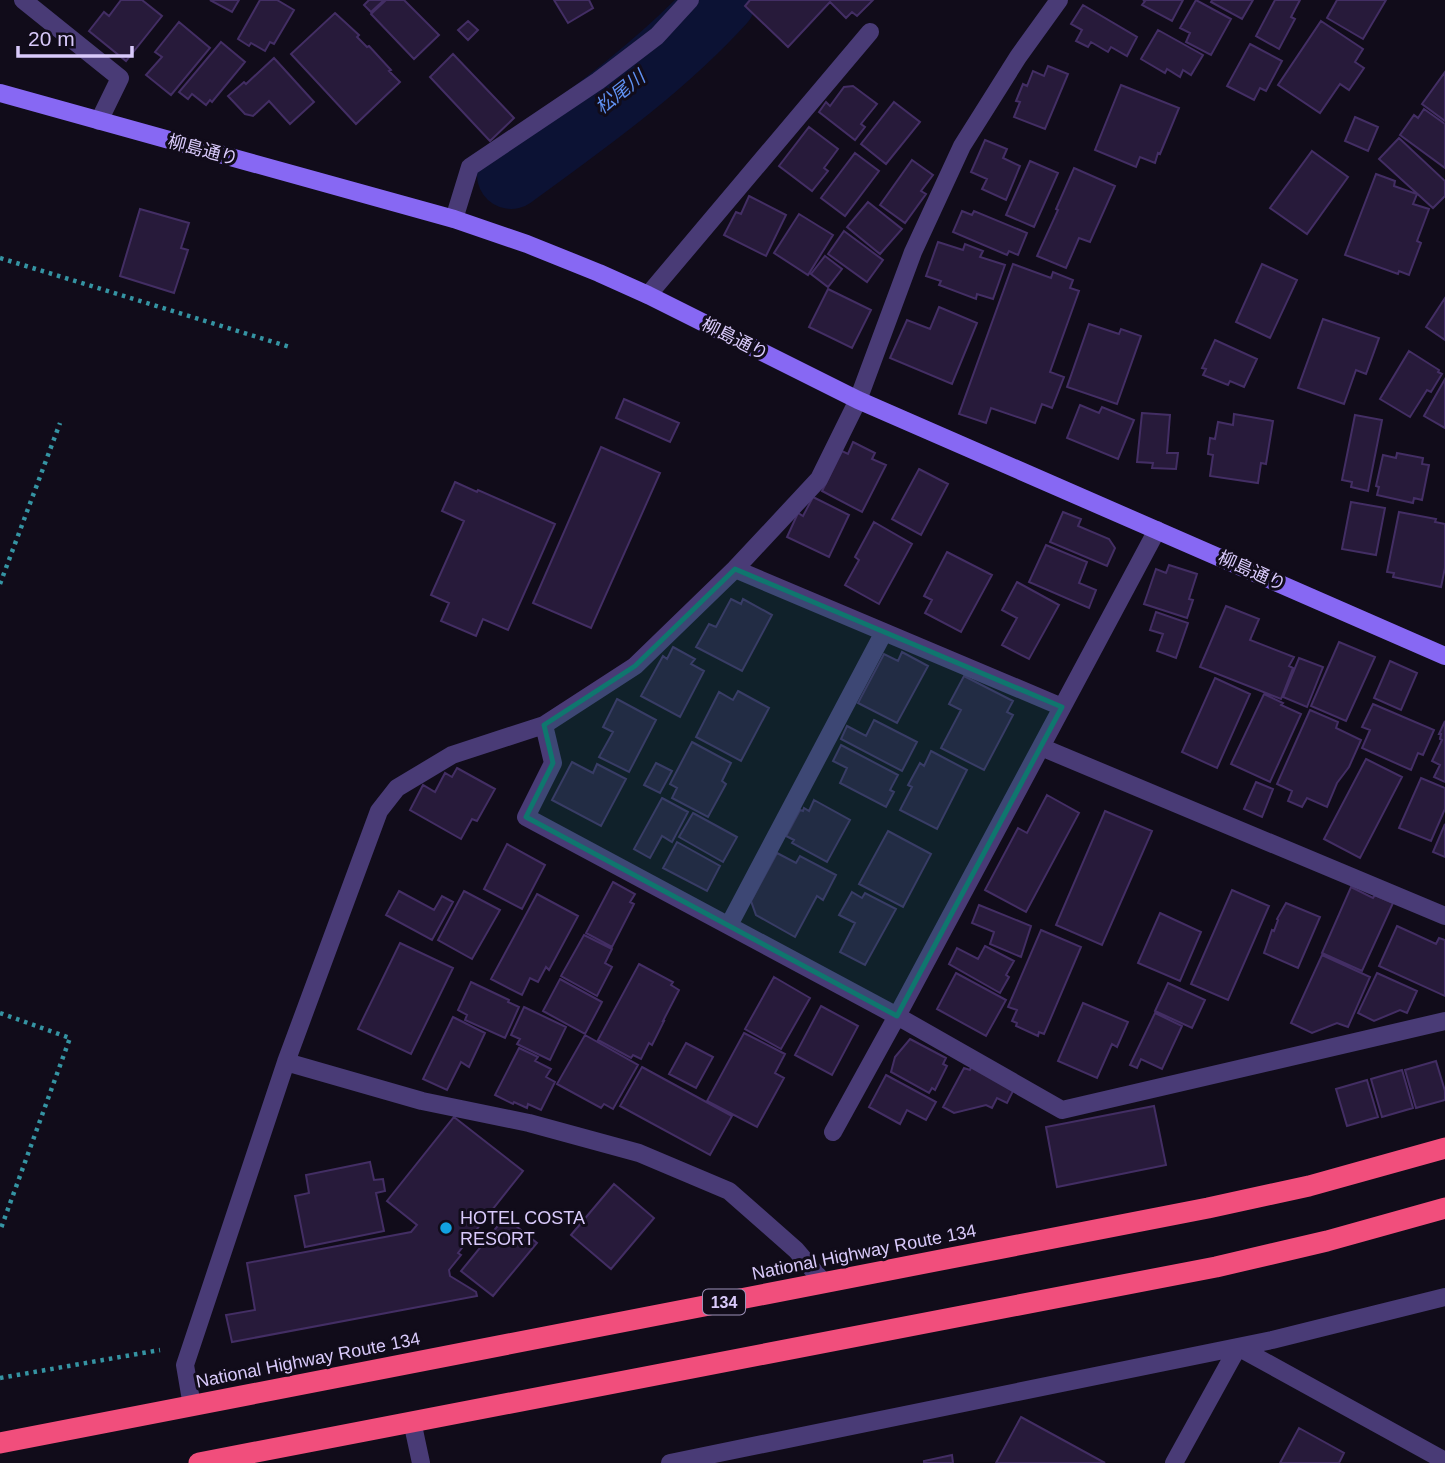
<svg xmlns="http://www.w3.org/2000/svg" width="1445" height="1463" font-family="Helvetica,'Noto Sans JP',sans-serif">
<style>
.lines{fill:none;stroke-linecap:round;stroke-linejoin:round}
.river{stroke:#0c1234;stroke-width:68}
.building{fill:#271a3a;stroke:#432e64;stroke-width:2}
.path{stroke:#3594a3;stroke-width:4.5;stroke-dasharray:3.5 5;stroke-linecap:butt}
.lane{stroke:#493b76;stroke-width:18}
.street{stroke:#493b76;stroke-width:18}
.secondary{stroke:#8768f3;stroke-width:18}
.highway{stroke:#f14e7c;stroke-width:21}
.marked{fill:#0f766e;fill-opacity:0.2;stroke:#0f766e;stroke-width:5;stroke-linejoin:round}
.poi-dot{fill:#12a1df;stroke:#110c1a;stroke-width:2.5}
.labels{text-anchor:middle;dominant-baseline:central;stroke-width:6;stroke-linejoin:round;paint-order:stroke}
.shield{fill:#110c1a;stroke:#9d91b8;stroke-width:2}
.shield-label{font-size:16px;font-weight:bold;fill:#d9cafb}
.street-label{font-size:18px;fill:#d9cafb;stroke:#110c1a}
.poi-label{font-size:18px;fill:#d9cafb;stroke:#110c1a;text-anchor:start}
.water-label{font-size:19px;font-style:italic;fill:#6091f2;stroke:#110c1a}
</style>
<rect width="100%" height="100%" fill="#110c1a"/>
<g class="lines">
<path class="river" d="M511,175C585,121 660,68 722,0"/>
</g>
<path class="building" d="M121,0H142L162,16L126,61L89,31L104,12L109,16Z
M210,0H239L232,12Z
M260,0H277L294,10L274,44L270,42L265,51L251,43L249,46L238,39Z
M369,0H384L371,12L364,5Z
M386,0H404L439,35L414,59L371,14Z
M554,0H589L593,8L568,23Z
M750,0H873L857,16L852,12L846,18L830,2L788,47L745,6Z
M1143,0H1183L1172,21L1142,5L1145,1Z
M1196,0L1231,19L1211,55L1186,42L1190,33L1180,28Z
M1212,0H1253L1242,19L1211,2Z
M1275,0H1300L1291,17L1295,19L1279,49L1256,36Z
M1337,0H1386L1363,39L1327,18Z
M1083,5L1137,37L1127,56L1111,47L1108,52L1091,42L1088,47L1076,41L1082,30L1071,24Z
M335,13L359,35L357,37L367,47L369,46L391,70L389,71L400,82L356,124L291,54Z
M468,21L478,30L468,40L458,30Z
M1321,21L1363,49L1355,62L1364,68L1349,90L1340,84L1320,113L1278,85Z
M179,22L210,48L171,95L146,75L162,57L155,52Z
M1158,30L1203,55L1191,75L1183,70L1180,77L1167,69L1165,73L1141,59Z
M221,42L245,62L212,102L210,100L206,105L192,94L188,99L179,92Z
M1250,44L1282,61L1266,91L1260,88L1254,100L1227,86Z
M453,54L514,118L490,141L430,77Z
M274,58L314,102L290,124L269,101L253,116L245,114L228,96L244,82L246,84Z
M1048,66L1068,74L1045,129L1014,117L1020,102L1016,101L1023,84L1027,86L1033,71L1044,76Z
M1445,72V121L1422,104Z
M1121,85L1179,108L1160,154L1158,153L1155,163L1140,157L1136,167L1095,150Z
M853,86L877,104L861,124L865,127L855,140L819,112L826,102L830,106L844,87Z
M894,102L920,122L886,164L861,144Z
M1424,109L1445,124V168L1400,135L1414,115L1418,118Z
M1355,117L1378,127L1368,151L1345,141Z
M809,127L838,149L824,168L828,171L812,191L779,166Z
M1399,138L1445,181V196L1433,208L1379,159Z
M985,140L1007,149L1003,158L1020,166L1006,200L982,189L987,179L971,172Z
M1312,151L1348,177L1307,234L1270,208Z
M855,153L879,171L845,216L821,198Z
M912,160L933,175L921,191L926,194L905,223L880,205Z
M1030,161L1058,173L1034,227L1006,215Z
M1074,168L1115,186L1090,242L1079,238L1066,268L1037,256L1058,210L1056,209Z
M1376,174L1395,181L1394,186L1417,194L1413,204L1429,209L1417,241L1421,243L1409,275L1399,271L1398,274L1345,255Z
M749,196L786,215L766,256L724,235L736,212L741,214Z
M868,202L902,229L880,254L847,227Z
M140,209L189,223L181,248L188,250L174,293L120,276Z
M962,211L972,215L974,211L1027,233L1018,255L1009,251L1007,255L953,232Z
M799,214L833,235L808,275L774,253Z
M844,231L883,260L867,282L828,254Z
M938,242L963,250L965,244L983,251L980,257L1005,265L993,299L977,294L976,299L939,285L941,281L926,276Z
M825,256L842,269L828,287L811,274Z
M1013,264L1051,278L1053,272L1073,280L1070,288L1079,291L1050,372L1064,377L1052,408L1042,404L1035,423L991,408L986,423L959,414Z
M1262,264L1297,280L1270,338L1236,322Z
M828,289L871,310L852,348L809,327Z
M1445,298V340L1426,327Z
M939,307L977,323L952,384L890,358L907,320L930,329Z
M1323,319L1379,338L1366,374L1356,370L1344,404L1298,388Z
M1089,324L1119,334L1121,329L1141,336L1117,404L1067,387Z
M1215,340L1257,359L1244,387L1230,381L1228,385L1203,375L1206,369L1202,368Z
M1409,351L1439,370L1438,372L1442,374L1431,392L1427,390L1410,417L1380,399Z
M1445,379V428L1424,416Z
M624,399L679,423L670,442L616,418Z
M1080,405L1099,413L1102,407L1134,420L1118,459L1067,438Z
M1142,413L1170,415L1167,453H1178L1176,469L1152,468L1153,463L1137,462Z
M1234,414L1273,421L1266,464L1261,463L1258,483L1210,476L1213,455L1208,454L1210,438L1215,439L1218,422L1233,425Z
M1355,415L1382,420L1368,491L1351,487L1352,482L1342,480Z
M853,442L875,453L872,459L886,465L862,512L822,491L842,451L848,454Z
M601,447L660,473L591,628L533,603Z
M1397,453L1423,458L1422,464L1429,465L1422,500L1414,498L1413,503L1377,495L1379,487L1376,486L1383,455L1396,458Z
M919,469L948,484L921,535L892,519Z
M455,482L477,492L478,490L555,524L508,630L483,619L476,636L441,621L449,603L431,595L464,521L442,511Z
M813,497L849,515L829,557L787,537L798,513L803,516Z
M1351,502L1385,508L1376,555L1342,549Z
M1063,512L1081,519L1078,526L1109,539L1115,548L1107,566L1050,542Z
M1399,512L1436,519L1435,522L1445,524V568L1441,587L1393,577L1394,573L1387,572Z
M874,522L912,544L879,604L845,585L859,560L855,557Z
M1046,545L1087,562L1079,583L1096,590L1089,608L1029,582Z
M947,552L992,575L961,632L925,613L932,600L924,596Z
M1169,565L1197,574L1189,599L1193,600L1187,618L1144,604L1156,569L1166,573Z
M1017,582L1059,605L1029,659L1002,645L1017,618L1002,610Z
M731,599L741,604L743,599L772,615L742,671L696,647L709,624L716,627Z
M1226,606L1259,619L1250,640L1294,657L1289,666L1293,668L1281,699L1200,667Z
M1156,612L1188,623L1176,658L1157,651L1163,634L1150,630Z
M1339,642L1375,657L1346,721L1311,706Z
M673,647L695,659L691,664L704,671L680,717L641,696L663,656L667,659Z
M902,652L928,666L897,723L858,703L884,654L898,661Z
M1299,658L1323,667L1307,707L1283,697Z
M1390,661L1417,673L1401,710L1374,698Z
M964,676L1013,701L1007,712L1013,715L984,770L941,748L961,710L949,704Z
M1215,678L1250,694L1217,768L1182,752Z
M738,691L769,708L741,761L696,737L719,692L733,700Z
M1264,694L1283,703L1281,705L1301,714L1270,782L1231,764Z
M617,699L656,720L629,772L599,757L613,732L603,727Z
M1373,704L1434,730L1423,755L1418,753L1411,770L1362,748L1370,730L1362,727Z
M1310,710L1338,722L1336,728L1361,740L1349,767L1337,783L1327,807L1307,798L1302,807L1288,801L1292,791L1277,784Z
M874,720L917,742L902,771L841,739L847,726L866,736Z
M1445,721V782L1434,777L1440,765L1432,761L1442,740L1440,739L1441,734H1439Z
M692,742L731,763L722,781L726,784L708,817L672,798L677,788L670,784Z
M841,745L898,775L890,790L894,792L886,807L840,783L847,768L833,761Z
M931,751L967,770L937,829L900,810L912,787L908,785L920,763L924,766Z
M1366,759L1402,777L1360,858L1324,839Z
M572,762L593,773L597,764L626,779L601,826L552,800Z
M656,763L672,771L660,793L644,785Z
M457,768L495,789L477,821L472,819L461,839L410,810L423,785L435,792L445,773L452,777Z
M1421,778L1445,788V809L1431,841L1399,828Z
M1256,782L1273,789L1262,817L1244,809Z
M1047,795L1079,813L1026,912L985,890L1018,828L1027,833Z
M662,798L688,812L672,842L662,836L650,858L634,849Z
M814,800L850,820L827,862L792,843L794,840L786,836L800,810L803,811L804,808L809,811Z
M1105,811L1152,831L1102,945L1056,925Z
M693,813L737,837L723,862L679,837Z
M1445,824V857L1433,852Z
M888,831L931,854L903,907L859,884Z
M677,842L720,866L707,891L663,868Z
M507,844L545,865L522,909L484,889Z
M777,853L796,863L800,856L836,875L823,900L817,896L795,937L756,915L751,901Z
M613,882L635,894L630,902L634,904L612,947L586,933Z
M1351,887L1373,898L1375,895L1393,903L1362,971L1322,953Z
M1232,890L1269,906L1228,1000L1191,984Z
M399,891L434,910L442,896L453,902L432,940L386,915Z
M464,891L500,910L472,959L438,940Z
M852,892L862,898L865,893L896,909L865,965L840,952L855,923L839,915Z
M537,894L578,916L549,970L546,967L538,982L530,978L522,995L491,979Z
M1286,903L1320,917L1298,968L1264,953L1272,930L1274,931L1278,920L1277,919Z
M979,905L1031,926L1021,957L990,944L994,932L972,923Z
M1160,913L1201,932L1180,981L1138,963Z
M1397,926L1436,944L1439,938L1445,940V996L1379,966Z
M1041,930L1081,947L1044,1034L1039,1032L1038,1036L1016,1026L1017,1023L1012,1021L1017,1010L1008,1007Z
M584,935L612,949L605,963L612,967L597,996L561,976Z
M400,943L453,968L411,1054L358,1029Z
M985,946L1014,961L1006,975L1009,977L1000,993L949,964L957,948L978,959Z
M1322,955L1370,977L1348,1027L1337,1023L1312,1033L1291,1023Z
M639,964L673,982L671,985L679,990L663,1021H664L652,1045L649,1043L641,1059L633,1055L631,1058L598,1040Z
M956,973L1006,1000L986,1036L937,1009Z
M1377,973L1417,991L1407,1013L1400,1010L1374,1021L1358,1013Z
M774,977L810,998L781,1049L745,1029Z
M560,979L602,1002L585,1034L543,1011Z
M471,982L509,1000L508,1002L519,1007L505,1038L465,1020L467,1015L458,1010Z
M1168,983L1205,1000L1192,1028L1155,1011Z
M1083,1003L1128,1022L1117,1047L1112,1044L1097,1078L1058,1061Z
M821,1006L858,1026L832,1075L795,1055Z
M524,1007L566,1027L550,1060L517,1044L520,1039L511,1035Z
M1155,1013L1182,1026L1162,1069L1141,1059L1137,1068L1130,1065Z
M453,1017L485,1033L469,1067L461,1062L447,1090L423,1079Z
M744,1033L785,1054L775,1073L784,1078L757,1127L707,1101Z
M585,1035L638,1065L613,1109L604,1104L601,1108L557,1084Z
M910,1039L946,1058L943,1064L947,1066L935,1090L932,1088L929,1093L891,1072L895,1057Z
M686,1043L713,1057L696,1088L669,1074Z
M519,1048L538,1057L535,1061L551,1069L546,1077L555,1082L541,1110L528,1104L527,1108L514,1102L513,1104L495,1095Z
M1436,1061L1445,1091V1100L1416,1108L1405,1070Z
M972,1065L1014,1089L1007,1103L997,1098L992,1108L986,1105L954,1113L943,1107L964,1068L970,1070Z
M642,1067L732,1116L710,1155L620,1106Z
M1402,1070L1413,1108L1382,1117L1371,1079Z
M886,1075L936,1102L926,1120L907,1110L900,1124L869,1107Z
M1367,1080L1378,1117L1347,1126L1336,1089Z
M1154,1106L1166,1165L1057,1187L1046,1127Z
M454,1117L523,1171L458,1253L461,1255L449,1270L450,1276L476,1292L477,1296L232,1342L226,1315L255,1310L247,1263L411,1232L417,1225L387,1201Z
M370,1162L374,1180L383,1179L385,1191L376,1193L384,1231L305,1247L295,1196L309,1193L306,1175Z
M614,1184L654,1218L611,1269L571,1235Z
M505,1217L537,1243L493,1296L461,1271Z
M1021,1417L1105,1463H996Z
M1299,1428L1344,1453L1339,1463H1280Z
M952,1455L953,1463H924V1461Z"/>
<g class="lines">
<path class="path" d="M0,258L290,347
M0,584L60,423
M0,1013L70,1038L0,1231
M0,1378L160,1350"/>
<path class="lane" d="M454,219L470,167L598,81L657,36L690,0
M412,1421L421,1463
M670,1463L1272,1340L1445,1297
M1174,1463L1238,1347L1445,1461"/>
<path class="street" d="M23,0L120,78L99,121
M648,295L870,32
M735,569L1062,707
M544,725L553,763L526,817L897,1016L1062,1110L1445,1021
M1041,747L1445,916
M729,925L884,632
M286,1062L422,1101L529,1123L639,1153L729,1191L796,1250L824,1283
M833,1132L897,1016L1157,530
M192,1406L185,1365L286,1062L379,811L397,788L452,755L544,725L635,666L735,569L819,479L858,400L913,252L962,146L1018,57L1059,0"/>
<path class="secondary" d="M0,93L454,219L527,244L599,273L648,295L858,400L1445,656"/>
<path class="highway" d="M0,1443L1208,1208L1309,1186L1445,1148
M199,1463L1216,1267L1327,1241L1445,1208"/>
</g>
<path class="marked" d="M735,569L1062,707L897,1016L526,817L553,763L544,725L635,666Z"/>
<circle class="poi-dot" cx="446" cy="1228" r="7"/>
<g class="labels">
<rect class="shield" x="703" y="1289.5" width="42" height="25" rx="5"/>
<g class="shield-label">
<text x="724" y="1302">134</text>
</g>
<g class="street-label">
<text transform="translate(203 150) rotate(15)">柳島通り</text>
<text transform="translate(735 339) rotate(27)">柳島通り</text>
<text transform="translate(1252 571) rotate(24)">柳島通り</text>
<text transform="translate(864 1252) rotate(-11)">National Highway Route 134</text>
<text transform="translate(308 1360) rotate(-11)">National Highway Route 134</text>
</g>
<g class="poi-label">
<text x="460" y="1218">HOTEL COSTA<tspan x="460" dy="21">RESORT</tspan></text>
</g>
<g class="water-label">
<text transform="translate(620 92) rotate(-38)">松尾川</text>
</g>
</g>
<path d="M18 46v10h114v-10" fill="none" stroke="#d9cafb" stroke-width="3.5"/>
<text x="28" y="46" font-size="21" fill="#d9cafb" stroke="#110c1a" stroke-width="5" paint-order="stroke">20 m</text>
</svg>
